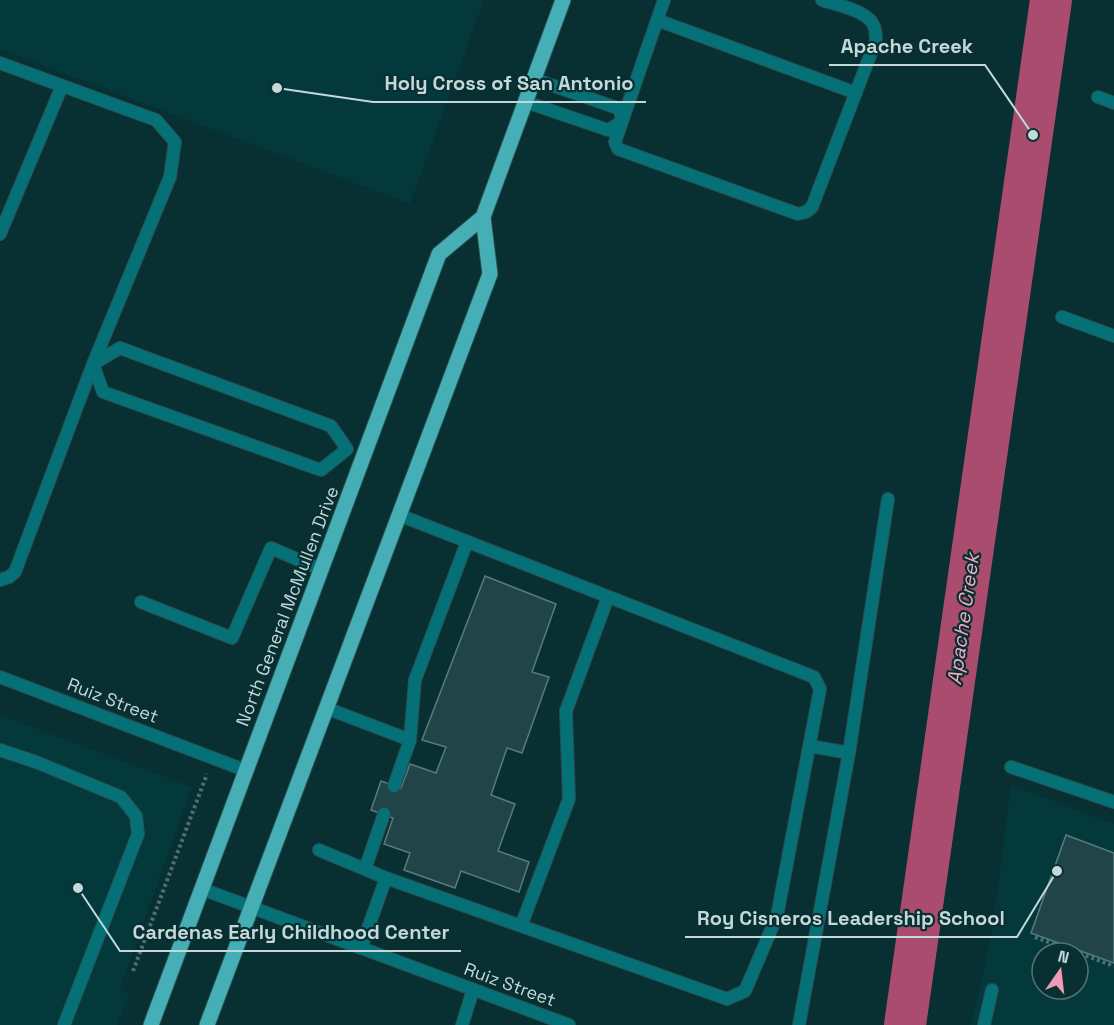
<svg xmlns="http://www.w3.org/2000/svg" width="1114" height="1025" font-family="'Space Grotesk',sans-serif">
<style>
.built{fill:#04393c;fill-rule:evenodd}
.lines{fill:none;stroke-linecap:round;stroke-linejoin:round}
.river{stroke:#a94c6d;stroke-width:42}
.building{fill:#204447;stroke:#577c7f;stroke-width:1.5}
.lane-casing{stroke:#2a4d50;stroke-width:14}
.street-casing{stroke:#2a4d50;stroke-width:14}
.primary-casing{stroke:#2a4d50;stroke-width:17}
.path{stroke:#4e6e70;stroke-width:4;stroke-dasharray:3 3;stroke-linecap:butt}
.lane{stroke:#057177;stroke-width:12}
.street{stroke:#057177;stroke-width:12}
.primary{stroke:#46aeb5;stroke-width:15}
.labels{text-anchor:middle;dominant-baseline:central;stroke-width:4.5;stroke-linejoin:round;paint-order:stroke}
.street-label{font-size:18px;fill:#c4d8d9;stroke:#082f32}
.water-label{font-size:20px;font-style:italic;fill:#f6aac1;stroke:#082f32}
.leader{fill:none;stroke:#c4d8d9;stroke-width:2}
.callout-dot{fill:#c4d8d9;stroke:#082f32;stroke-width:2}
.callout-label{font-size:20px;text-anchor:middle;font-weight:bold;fill:#c4d8d9;stroke:#082f32;stroke-width:4.5;stroke-linejoin:round;paint-order:stroke}
</style>
<rect width="100%" height="100%" fill="#082f32"/>
<path class="built" d="M0,0H484L410,204L0,49Z
M0,715L192,787L120,989L129,994L117,1025H0Z
M1011,785L1114,824V1025H970L980,988L994,918ZM1042,953H1078V989H1042Z"/>
<g class="lines">
<path class="river" d="M905,1025L1051,0"/>
</g>
<path class="building" d="M485,576L556,604L532,672L549,677L522,753L507,748L491,795L515,804L498,851L529,862L519,892L461,871L455,888L404,870L410,853L384,844L393,818L371,810L381,781L401,788L410,764L436,773L446,747L422,740Z
M1066,835L1114,853V963L1031,933Z"/>
<g class="lines">
<defs>
<path id="lane" d="M664,0L615,142L618,149L798,214L806,212L812,207L876,40C876,34 875,26 871,21C860,9 837,5 822,0
M657,20L856,93
M0,63L156,120L175,142L170,177L93,364L15,572L9,577L0,580
M1098,97L1114,103
M526,102L608,130L622,122L620,109L534,79
M0,234L62,86
M120,348L331,426L347,449L321,470L103,392L93,364Z
M141,602L232,638L271,548L320,569
M326,708L410,740
M810,746L849,753
M0,750L36,762L121,797L136,816L138,834L64,1025
M394,786L410,740L415,680L467,542
M319,850L386,878L727,999L745,991L777,916L820,689L814,677L399,515
M365,869L384,814
M521,926L569,799L566,711L608,597
M361,948L386,878
M462,1025L473,990
M799,1025L849,753L888,499
M984,1025L992,990"/>
<path id="street" d="M1062,317L1114,336
M0,677L247,771
M1011,767L1114,802
M202,889L569,1025"/>
<path id="primary" d="M151,1025L439,254L483,217
M207,1025L490,274L483,217L563,0"/>
</defs>
<use href="#lane" class="lane-casing"/>
<use href="#street" class="street-casing"/>
<use href="#primary" class="primary-casing"/>
<path class="path" d="M1035,937L1114,966
M133,971L207,774"/>
<use href="#lane" class="lane"/>
<use href="#street" class="street"/>
<use href="#primary" class="primary"/>
</g>
<g class="labels">
<g class="street-label">
<text transform="translate(287 606) rotate(-69)">North General McMullen Drive</text>
<text transform="translate(113 700) rotate(21)">Ruiz Street</text>
<text transform="translate(510 984) rotate(20)">Ruiz Street</text>
</g>
<g class="water-label">
<text transform="translate(963 619) rotate(-82)">Apache Creek</text>
</g>
</g>
<path class="leader" d="M1033 135L985 65H829M277 88L373 102H646M1057 871L1017 937H685M78 888L120 951H461"/>
<g class="callout-dot">
<circle cx="1033" cy="135" r="6"/>
<circle cx="277" cy="88" r="6"/>
<circle cx="1057" cy="871" r="6"/>
<circle cx="78" cy="888" r="6"/>
</g>
<g class="callout-label">
<text x="907" y="53">Apache Creek</text>
<text x="509" y="90">Holy Cross of San Antonio</text>
<text x="851" y="925">Roy Cisneros Leadership School</text>
<text x="291" y="939">Cardenas Early Childhood Center</text>
</g>
<g transform="translate(1060 971) rotate(14)"><circle r="28" fill="#082f32" stroke="#537375" stroke-width="1.5"/>
<path d="M0-4.5L10 22L0 15L-10 22Z" fill="#f09ab5"/>
<text y="-9" font-size="16" font-weight="bold" text-anchor="middle" fill="#c4d8d9">N</text>
</g>
</svg>
